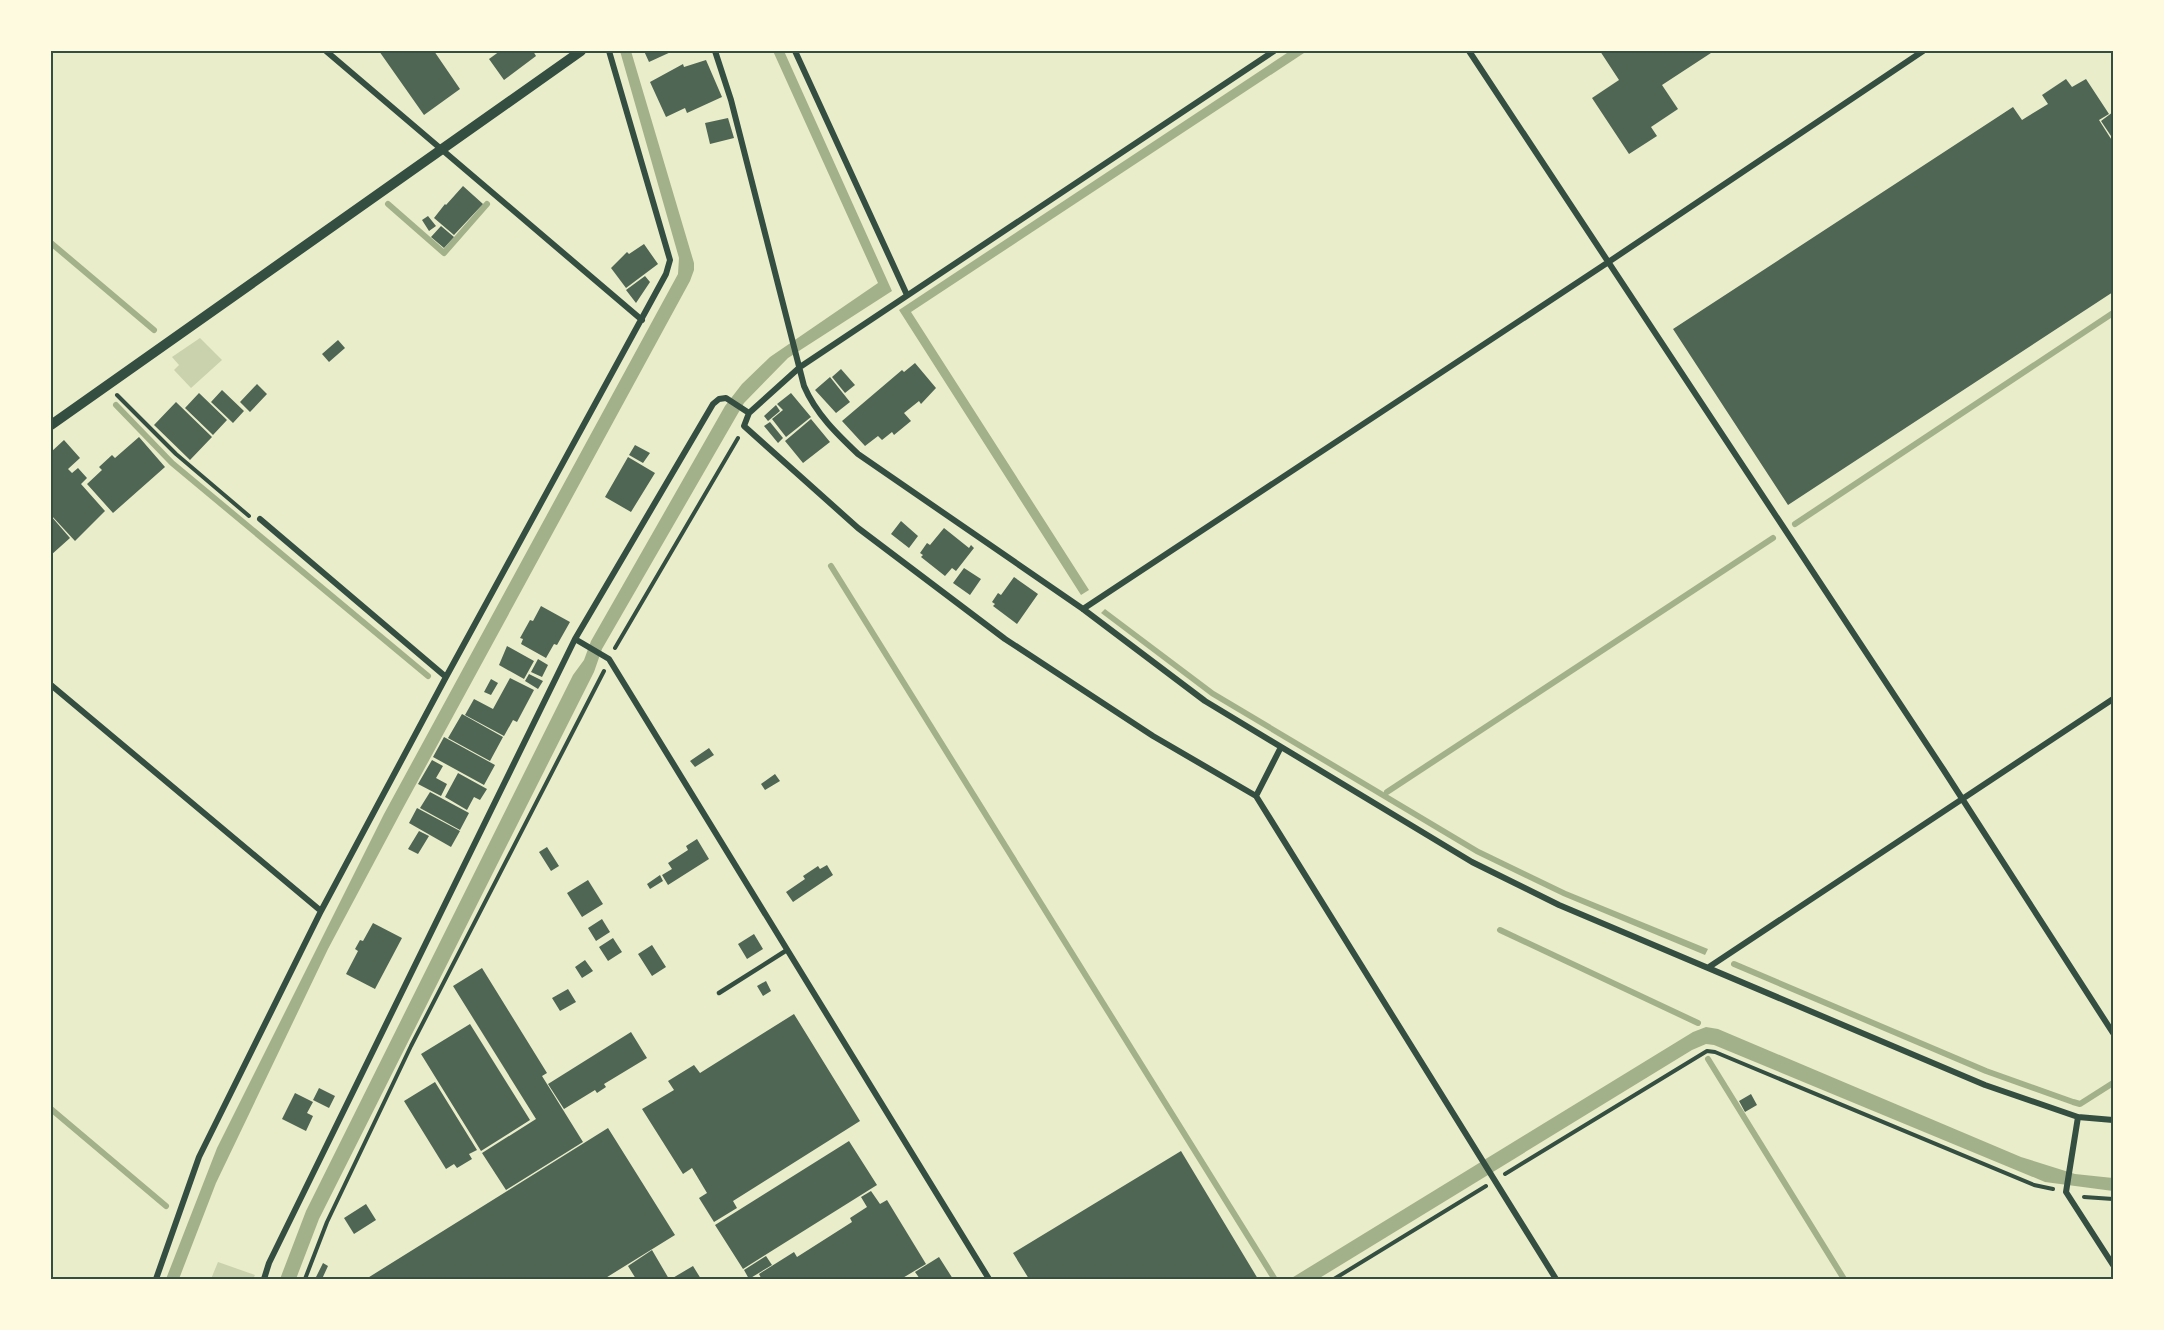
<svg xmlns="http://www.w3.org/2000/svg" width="2164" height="1330" font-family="'Open Sans',sans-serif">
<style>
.green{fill:#cad2ad}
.water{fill:#a3b18a}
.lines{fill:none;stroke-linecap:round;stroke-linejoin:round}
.stream{stroke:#a3b18a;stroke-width:6}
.building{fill:#4f6655}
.path{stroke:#344e41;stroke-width:4}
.service{stroke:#344e41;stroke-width:4.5}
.minor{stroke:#344e41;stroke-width:6}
.tertiary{stroke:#344e41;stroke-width:10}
.neatline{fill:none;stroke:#344e41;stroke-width:2}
</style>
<rect width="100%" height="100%" fill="#e9edc9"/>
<path class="green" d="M200,338L222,360L191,388L174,370L179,365L172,357Z
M218,1262L255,1275L253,1279H211Z"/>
<path class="water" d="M620,51H631L694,263V270L690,281L402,810L328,949L216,1183L179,1279H166L217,1148L384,814L678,274L679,258Z
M773,51H784L892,291L788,358L744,403L602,649L594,672L319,1219L296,1279H280L306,1211L573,675L584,660L591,641L725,406L742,384L770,357L878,283Z
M1290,51H1307L911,312L1089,590L1081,595L899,310Z
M1105,609L1214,691L1479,849L1566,891L1708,949L1705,955L1563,896L1476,854L1211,696L1101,613Z
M1706,1027L1718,1029L2021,1157L2075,1174L2113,1178V1191L2045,1182L1714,1045L1706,1044L1692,1050L1318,1279H1290L1693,1032Z"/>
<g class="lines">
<path class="stream" d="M388,204L444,253L487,204
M51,243L154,330
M116,405L172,463L428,676
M1795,524L2113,313
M831,566L1274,1278
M1387,792L1773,538
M1500,930L1698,1023
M1734,964L1986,1071L2073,1102L2080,1104L2113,1083
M1708,1059L1844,1279
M51,1109L166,1206"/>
</g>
<path class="building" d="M379,51H434L460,89L424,115Z
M500,51H533L536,56L504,80L489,59Z
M644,51H673L649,62Z
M1600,51H1714L1662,85L1678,109L1651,127L1657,136L1629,154L1592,98L1619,80Z
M706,60L722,97L687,113L685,108L666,117L650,82L683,64L684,67Z
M2066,79L2072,87L2086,79L2109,114L2099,120L2113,142V292L1788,505L1673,329L2013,107L2022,120L2048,104L2042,95Z
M2113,112V139L2101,121Z
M728,118L734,138L710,144L705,123Z
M463,186L483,204L454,235L434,218L445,204L446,205Z
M428,216L436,226L429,231L422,220Z
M441,226L454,237L444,248L431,237Z
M644,244L658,264L626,288L611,268L627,252L629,254Z
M645,276L650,282L636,303L626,290Z
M338,340L345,348L329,362L322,354Z
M915,363L936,388L921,404L919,401L904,413L911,421L894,435L892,432L882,440L878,436L865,446L842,421L902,370L904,372Z
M841,369L855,385L845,393L832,377Z
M830,377L850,402L836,413L815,390Z
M257,384L267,394L250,412L240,402Z
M222,390L244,411L233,423L211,402Z
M199,393L227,420L213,435L185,408Z
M791,393L811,417L786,437L772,419L783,410L777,404Z
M176,402L212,437L190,460L154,425Z
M776,405L780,411L768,421L764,416Z
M811,419L830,442L803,463L785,441Z
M770,422L783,438L778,443L764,426Z
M139,437L165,467L113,513L87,484L102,470L99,467L112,455L115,458Z
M64,440L80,458L68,469L72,473L78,468L87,478L81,484L105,511L75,541L51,515V452Z
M635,445L650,453L643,463L629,455Z
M628,457L655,473L631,512L605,497Z
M51,516L70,538L51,555Z
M901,521L918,536L909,548L891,534Z
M944,528L969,548L971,545L974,548L956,571L952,568L945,576L921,557L923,555L920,553L927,543L930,545Z
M964,568L981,579L970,595L953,583Z
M1014,577L1038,594L1017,624L993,606L995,604L992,602L998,593L1001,595Z
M541,606L570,622L557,645L554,644L546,658L521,644L523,639L520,638L530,620L533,621Z
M507,646L534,661L524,679L499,665Z
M538,659L548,665L542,677L531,672Z
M529,674L543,681L538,689L525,681Z
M510,678L534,690L517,722L513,720L504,736L465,715L474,699L493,709Z
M491,679L498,683L491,695L484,692Z
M462,714L503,737L490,761L448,738Z
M444,737L495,765L484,785L433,757Z
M709,748L714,755L695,767L690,761Z
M432,760L443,766L436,778L447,784L441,796L418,784Z
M458,773L487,789L480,800L474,797L467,810L445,797Z
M775,774L780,781L765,790L761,784Z
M430,792L469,813L460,830L420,808Z
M417,808L460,831L451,847L409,823Z
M419,831L429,836L418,854L408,849Z
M697,839L709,859L668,885L662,875L672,869L668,863L688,850L686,846Z
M547,847L559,866L551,871L539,852Z
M827,865L833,875L793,902L786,892L805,879L803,876L818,866L820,869Z
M660,875L663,881L650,889L647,884Z
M588,880L603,904L582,917L567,893Z
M602,919L610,932L596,941L588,928Z
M373,923L402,938L375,989L346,974L358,951L355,949L360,940L363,941Z
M754,934L763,949L747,959L738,944Z
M613,938L622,952L608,961L599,947Z
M652,945L666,967L652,976L638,954Z
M585,960L593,971L582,978L575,967Z
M482,968L547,1073L542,1076L583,1142L506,1190L482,1153L536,1119L453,986Z
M766,981L771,991L763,996L757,986Z
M568,989L576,1002L560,1011L552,998Z
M794,1014L860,1121L733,1201L737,1208L714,1222L699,1198L707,1193L692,1168L683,1174L642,1109L674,1090L668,1081L694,1065L700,1073Z
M470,1024L530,1120L481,1151L421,1054Z
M631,1032L647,1058L604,1084L606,1087L597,1093L595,1090L564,1109L548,1084Z
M435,1082L477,1150L469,1154L472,1159L457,1168L454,1164L446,1169L404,1101Z
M319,1088L335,1096L329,1108L313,1100Z
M295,1093L313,1102L307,1113L313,1116L306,1131L282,1119Z
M1751,1094L1757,1105L1745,1112L1739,1101Z
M608,1128L675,1235L604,1279H366Z
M849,1141L877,1185L743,1269L715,1225Z
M1181,1151L1258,1279H1029L1013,1253Z
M871,1191L880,1204L887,1200L926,1264L901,1279H758L761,1278L759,1274L794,1252L797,1257L852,1222L850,1218L867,1207L861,1197Z
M366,1204L376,1220L354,1234L344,1218Z
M652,1250L669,1279H636L628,1266Z
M766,1256L772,1265L749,1279L744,1270Z
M939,1257L953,1279H920L915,1272Z
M323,1263L328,1266L322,1279H315Z
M693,1266L701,1279H671Z"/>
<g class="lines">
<path class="path" d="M117,395L176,454L249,516
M615,648L738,438
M1505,1174L1707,1051L1715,1052L2034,1185L2053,1189
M2084,1197L2113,1199
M305,1279L327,1222L411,1046L604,671
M1334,1279L1486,1186"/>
<path class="service" d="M719,993L787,950"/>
<path class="minor" d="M326,51L642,320
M715,51L731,100L804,386C816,414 837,434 858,454L1083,609L1205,701L1472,862L1559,905L1985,1085L2078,1117L2113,1120
M795,51L907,295
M1469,51L1943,769L2113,1033
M749,413L744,426L858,528L1005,639L1153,736L1256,796L1556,1279
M260,519L446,677
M1083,609L1607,263L1923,51
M575,639L609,659L989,1279
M51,685L321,911
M1256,796L1281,747
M1709,967L2113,699
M2078,1117L2066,1192L2113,1265
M156,1279L199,1157L321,911L446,677L666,274L670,260L609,51
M264,1279L269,1263L575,639L713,404L719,399L726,398L749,413L800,367L1274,51"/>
<path class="tertiary" d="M51,425L581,51"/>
</g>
<rect width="2164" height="1330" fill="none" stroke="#fefae0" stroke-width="105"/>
<rect x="52" y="52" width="2060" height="1226" class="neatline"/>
</svg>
